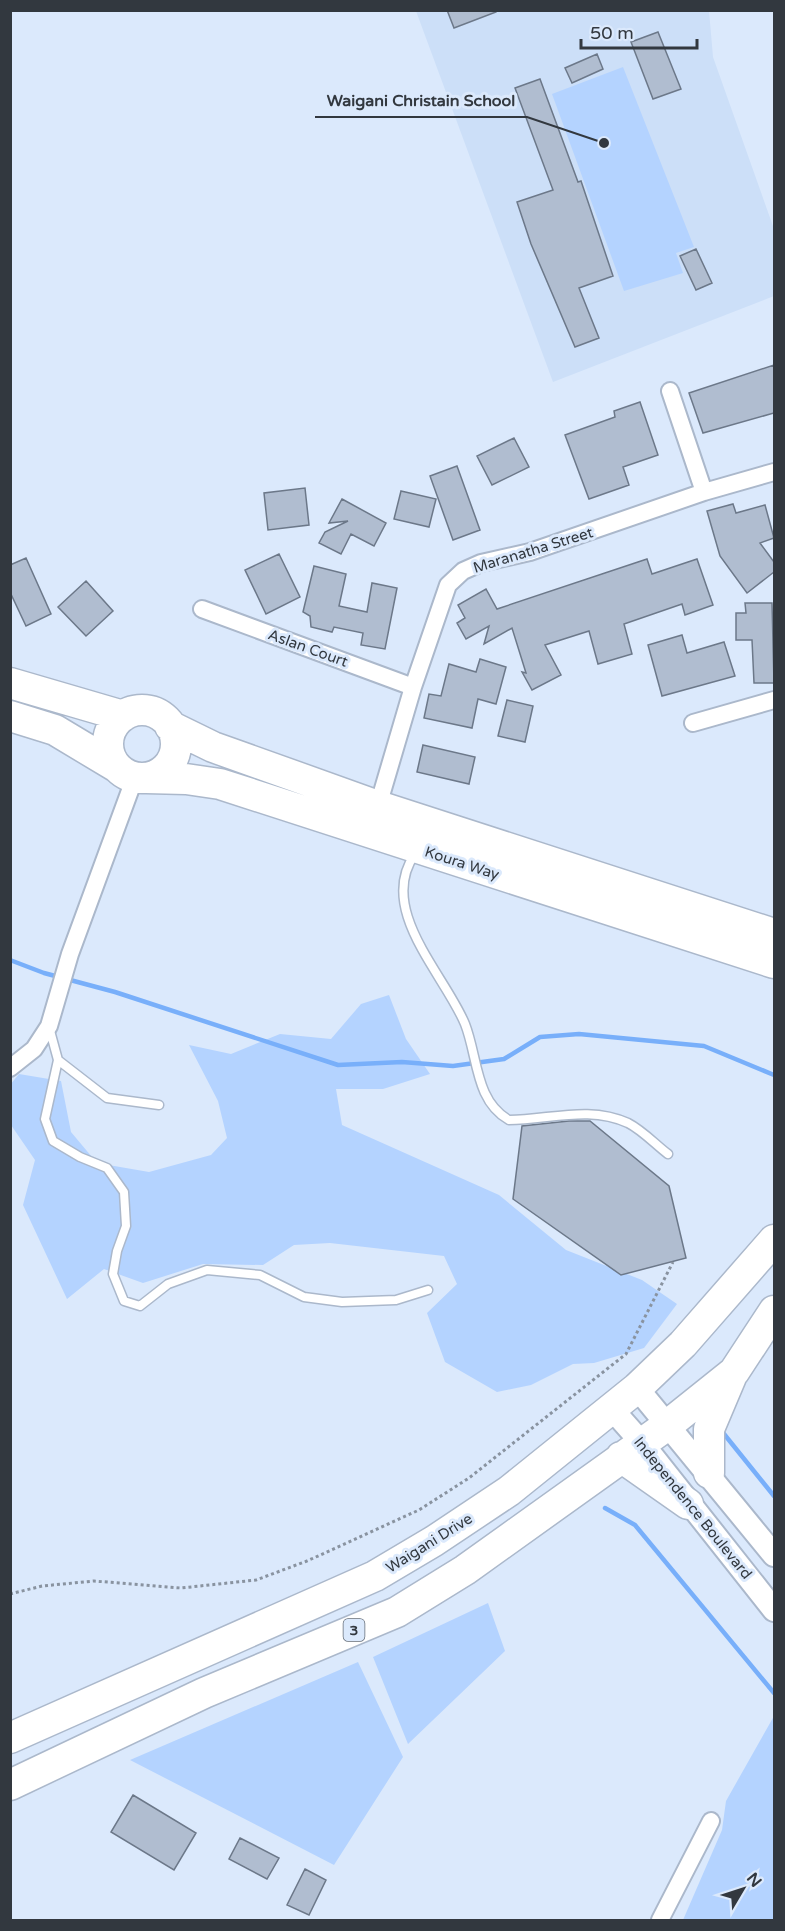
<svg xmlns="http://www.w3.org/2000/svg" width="785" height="1931" font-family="'Varela Round',sans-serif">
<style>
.built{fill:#ccdff8}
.green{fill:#b4d3ff}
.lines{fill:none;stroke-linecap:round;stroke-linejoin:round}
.stream{stroke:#78affa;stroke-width:4.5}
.building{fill:#b0bdd0;stroke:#6c7889;stroke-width:1.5}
.lane-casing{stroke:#abb8cb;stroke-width:11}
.street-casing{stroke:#abb8cb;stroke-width:20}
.secondary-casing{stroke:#abb8cb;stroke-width:26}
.highway-casing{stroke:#abb8cb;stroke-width:33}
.path{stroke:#8993a0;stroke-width:3;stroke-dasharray:3 3;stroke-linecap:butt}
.lane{stroke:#fff;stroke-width:8}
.street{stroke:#fff;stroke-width:16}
.secondary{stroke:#fff;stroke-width:22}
.highway{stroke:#fff;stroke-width:30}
.labels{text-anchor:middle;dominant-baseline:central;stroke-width:6;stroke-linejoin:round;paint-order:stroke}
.shield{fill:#dbe9fc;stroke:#656d78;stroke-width:1.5}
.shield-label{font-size:14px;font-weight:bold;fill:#32383f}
.street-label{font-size:15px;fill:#32383f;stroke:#dbe9fc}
.leader{fill:none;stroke:#32383f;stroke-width:2}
.callout-dot{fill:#32383f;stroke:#dbe9fc;stroke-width:2}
.callout-label{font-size:16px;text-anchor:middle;font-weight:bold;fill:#32383f;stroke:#dbe9fc;stroke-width:6;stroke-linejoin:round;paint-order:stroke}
</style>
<rect width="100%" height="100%" fill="#dbe9fc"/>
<path class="built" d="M416,11H709L713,57L774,229V296L553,382Z"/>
<path class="green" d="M623,67L694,247L676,253L683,273L624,291L552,94Z
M389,995L406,1039L430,1074L383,1089H336L342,1125L499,1195L566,1250L642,1280L677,1304L644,1348L594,1363L573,1364L531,1385L497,1392L445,1362L427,1313L457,1284L444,1256L330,1243L294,1245L263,1265L203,1264L143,1283L104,1269L67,1299L23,1205L35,1160L11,1125L10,1085L19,1074L61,1081L71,1132L97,1163L149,1172L211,1155L227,1138L218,1101L189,1045L231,1054L280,1034L331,1039L361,1004Z
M488,1603L505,1651L408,1744L373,1657Z
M358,1662L403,1757L334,1865L130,1760Z
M774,1716V1920H683L722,1830L726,1801Z"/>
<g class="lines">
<path class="stream" d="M10,960L44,973L115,992L338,1065L402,1062L453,1066L504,1059L540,1037L579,1034L704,1046L774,1075
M720,1429L774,1496
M605,1508L635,1525L774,1693"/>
</g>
<path class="building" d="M447,10H496V12L454,28Z
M658,32L681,89L653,99L631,42Z
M597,54L603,69L572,83L565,68Z
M540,79L578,182L581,181L613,276L579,288L599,338L575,347L531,244L517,202L553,190L515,88Z
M696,249L712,283L696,290L680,256Z
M774,365V413L703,433L689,393Z
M640,402L658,455L623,467L629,485L589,499L565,435L615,417L614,411Z
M514,438L529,467L492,485L477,456Z
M457,466L480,530L453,540L430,476Z
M305,488L309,525L268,530L264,493Z
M401,491L436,499L429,527L394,519Z
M342,499L386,523L374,546L351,534L341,554L319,543L325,532L348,521L329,523Z
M733,504L736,513L765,505L774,538L760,543L774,562V572L747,593L720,556L707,511Z
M279,554L300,597L266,614L245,570Z
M26,558L51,614L26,626L10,592V565Z
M647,559L652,574L697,559L713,605L685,615L682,604L624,624L632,654L598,664L589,631L545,645L561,675L532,690L522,672L526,673L512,628L484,644L489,626L466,639L457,623L465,618L458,605L486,589L497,609Z
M314,566L346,574L339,606L367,612L372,583L397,588L385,649L361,645L363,633L334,627L332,632L311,627L310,616L303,612Z
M86,581L113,611L86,636L58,607Z
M745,603H772L774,683H754L752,640H736V613H746Z
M682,635L687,653L724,642L735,676L662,696L648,645Z
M480,659L506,667L496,704L478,699L472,728L424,718L429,694L441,696L449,664L476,672Z
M507,700L533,706L525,742L498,736Z
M423,745L475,757L469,784L417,772Z
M569,1121H590L669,1186L686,1258L621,1275L513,1199L522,1126Z
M133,1795L196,1833L174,1870L111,1832Z
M240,1838L279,1858L267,1879L229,1859Z
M305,1869L326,1880L309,1915L287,1905Z"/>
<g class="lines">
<defs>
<path id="lane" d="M415,854C376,909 445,975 465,1024C478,1057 475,1101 509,1120C549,1120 589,1105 628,1123C642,1130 656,1145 668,1154
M49,1027L58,1060L107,1098L159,1105
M58,1060L45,1119L53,1141L80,1157L107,1168L124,1192L126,1226L117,1251L113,1274L124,1301L140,1306L168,1284L207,1270L260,1275L304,1297L342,1302L396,1300L428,1290"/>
<path id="street" d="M670,391L704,492
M202,609L413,687
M693,723L774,700
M378,806L413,687L448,585L463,571L481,563L530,552L704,492L774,472
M10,1068L34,1049L49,1026L70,954L135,777
M660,1920L711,1821"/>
<path id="secondary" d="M637,1388L774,1555
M611,1408L642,1443L774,1610"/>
<path id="highway" d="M10,683L123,716
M108 744a34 34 0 1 1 68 0a34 34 0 1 1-68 0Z
M10,716L55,730L115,766
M170,726L213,747L378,806L774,934
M146,778L186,779L220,784L774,963
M621,1457L688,1504
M709,1473V1429L731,1377
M10,1738L375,1576L434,1541L509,1491L637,1388L683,1344L774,1240
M10,1785L204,1693L397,1612L465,1570L669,1424L734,1372L774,1311"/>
</defs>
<use href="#lane" class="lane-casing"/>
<use href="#street" class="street-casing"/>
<use href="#secondary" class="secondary-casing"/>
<use href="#highway" class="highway-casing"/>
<path class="path" d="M10,1594L42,1586L94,1581L181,1588L256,1580L307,1561L419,1510L469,1478L626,1354L673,1262"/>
<use href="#lane" class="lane"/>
<use href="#street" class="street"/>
<use href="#secondary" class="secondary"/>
<use href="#highway" class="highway"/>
</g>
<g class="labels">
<rect class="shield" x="343.5" y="1619" width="21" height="22" rx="4.5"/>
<g class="shield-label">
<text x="354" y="1630">3</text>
</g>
<g class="street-label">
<text transform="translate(533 550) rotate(-17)">Maranatha Street</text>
<text transform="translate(308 648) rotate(20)">Aslan Court</text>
<text transform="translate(462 863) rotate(18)">Koura Way</text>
<text transform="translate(693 1508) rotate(51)">Independence Boulevard</text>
<text transform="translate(429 1543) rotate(-32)">Waigani Drive</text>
</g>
</g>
<path class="leader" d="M604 143L527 117H315"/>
<circle class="callout-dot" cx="604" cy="143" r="6"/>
<g class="callout-label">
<text x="421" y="106">Waigani Christain School</text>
</g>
<rect width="785" height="1931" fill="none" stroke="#32383f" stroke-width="24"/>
<g transform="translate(743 1889) rotate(51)" stroke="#dbe9fc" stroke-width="4.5" paint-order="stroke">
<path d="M0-4.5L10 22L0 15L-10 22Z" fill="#32383f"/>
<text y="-9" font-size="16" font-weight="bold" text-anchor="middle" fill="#32383f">N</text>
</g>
<path d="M581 39v9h116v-9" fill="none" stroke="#32383f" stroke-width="3"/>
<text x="590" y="39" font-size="18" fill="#32383f" stroke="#dbe9fc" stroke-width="4.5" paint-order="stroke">50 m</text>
</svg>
